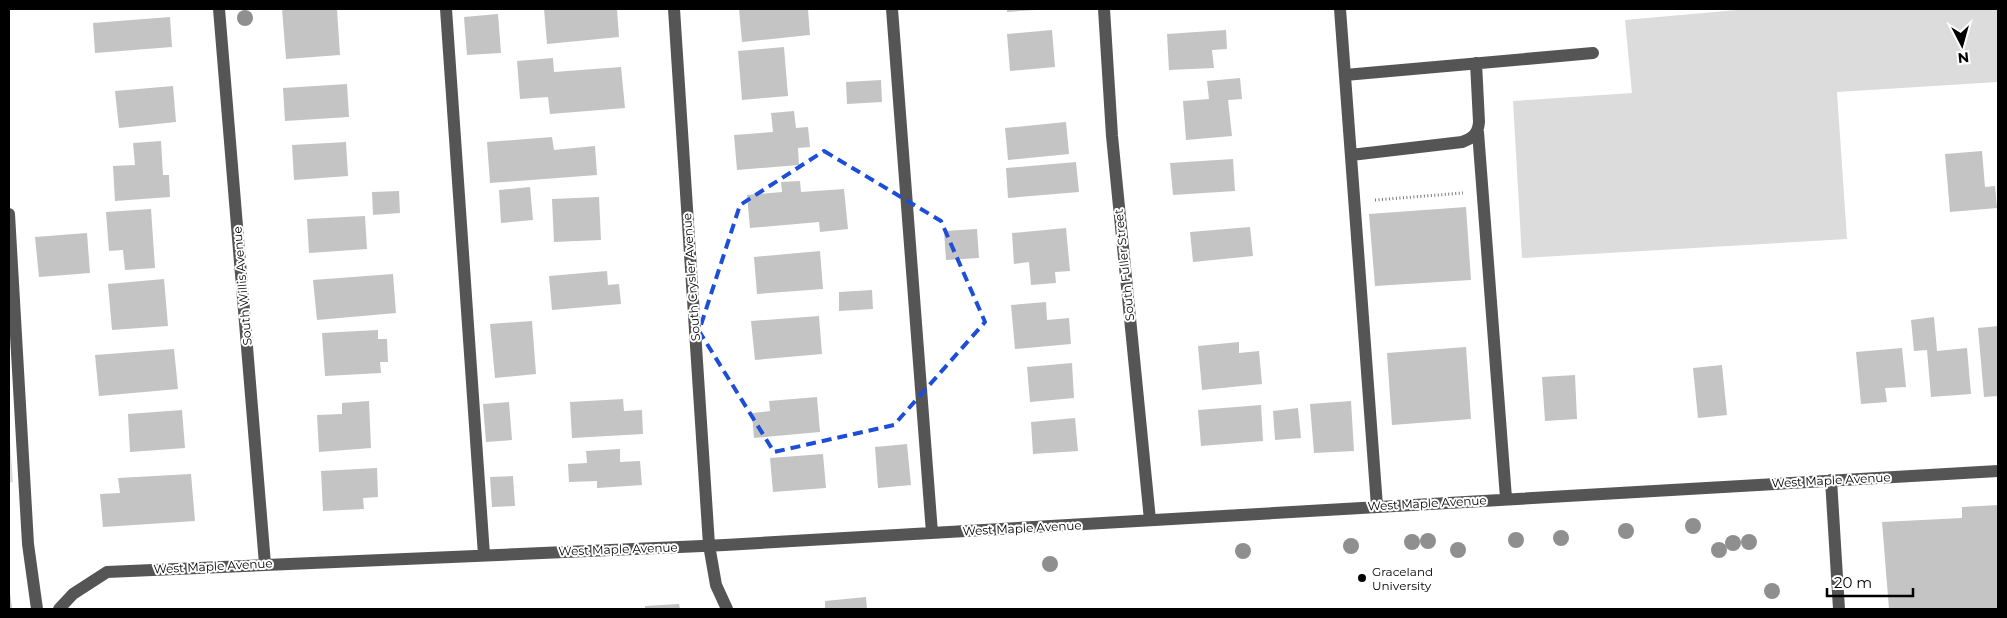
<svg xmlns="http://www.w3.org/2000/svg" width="2007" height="618" font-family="Montserrat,sans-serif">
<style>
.green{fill:#dcdcdc}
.building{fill:#c4c4c4}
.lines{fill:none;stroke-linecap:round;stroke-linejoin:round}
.path{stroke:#777;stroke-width:3;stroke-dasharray:1 2.5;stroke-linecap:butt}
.minor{stroke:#555;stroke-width:12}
.tree{fill:#8f8f8f}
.marked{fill:none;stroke:#1d4ed8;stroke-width:4;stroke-dasharray:10 6;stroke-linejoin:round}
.poi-dot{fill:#000;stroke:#fff;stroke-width:2}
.labels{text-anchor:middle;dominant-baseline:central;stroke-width:4;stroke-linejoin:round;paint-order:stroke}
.street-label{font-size:12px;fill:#000;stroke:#fff}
.poi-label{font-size:12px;fill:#000;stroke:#fff;text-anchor:start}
</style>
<rect width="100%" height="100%" fill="#fff"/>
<path class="green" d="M1748,9H1998V82L1837,92L1847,239L1522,258L1513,101L1632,93L1625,20Z
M9,428L13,482L9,483Z"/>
<path class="building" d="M282,9H337L340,55L286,59Z
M544,9H617L619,37L547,44Z
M739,9H808L810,35L742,42Z
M1007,9H1035V10L1007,12Z
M498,14L501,53L467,55L464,17Z
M170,17L172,47L95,53L93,23Z
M1052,30L1055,67L1010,71L1007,34Z
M1226,30L1227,49L1212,50L1214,68L1169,70L1167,34Z
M784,47L788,96L742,100L738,51Z
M553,58L554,72L621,67L625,108L550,114L548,97L520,99L517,61Z
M1240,78L1242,99L1228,100L1232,136L1186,140L1183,101L1209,99L1207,81Z
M881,80L882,102L847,104L846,82Z
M347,84L349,117L285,121L283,88Z
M173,86L176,122L119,128L115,91Z
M794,111L796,128L808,127L810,147L798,148L799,165L737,170L734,135L773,132L771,113Z
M1066,122L1069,154L1008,160L1005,128Z
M552,137L554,150L595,146L597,175L490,183L487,142Z
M161,141L163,175H169L170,197L115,201L113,166L135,165L133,143Z
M346,142L348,176L294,180L292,145Z
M1982,151L1985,187L1995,186L1997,208L1950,212L1945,154Z
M1233,159L1235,191L1173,195L1170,163Z
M1076,162L1079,192L1008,198L1006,168Z
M800,181L801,192L844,189L848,229L820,232L819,222L750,228L747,195L782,192L781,182Z
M530,187L533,220L501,223L499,190Z
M399,191L400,213L373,215L372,192Z
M599,197L601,240L554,242L552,199Z
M1466,207L1471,280L1375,286L1369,214Z
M151,209L155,268L125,270L123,250L109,251L106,212Z
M365,216L367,249L309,253L307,219Z
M1250,227L1253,256L1193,262L1190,232Z
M1066,228L1070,271L1055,272L1056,283L1031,285L1029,262L1014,264L1012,233Z
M977,229L979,258L946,260L944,231Z
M87,233L90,273L39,277L35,237Z
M820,251L823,289L757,294L754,257Z
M607,271L608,285L619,284L621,304L552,310L549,276Z
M393,274L396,313L317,320L313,280Z
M164,279L168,326L112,330L108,284Z
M872,290L873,309L839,311V292Z
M1046,302L1047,320L1069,318L1071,344L1015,349L1011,305Z
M819,316L822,354L755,360L751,321Z
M1934,317L1937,351L1967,348L1971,394L1931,397L1927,350L1914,351L1911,320Z
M532,321L536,374L495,378L490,324Z
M1998,326V396L1984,397L1978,328Z
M378,330V339H387L388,362H380L381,373L325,376L322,333Z
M1239,342V353L1259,351L1262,384L1202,390L1198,346Z
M1466,347L1471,419L1392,425L1387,353Z
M1902,348L1906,387L1885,388L1887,402L1861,404L1856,352Z
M174,349L178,389L99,396L95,355Z
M1072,363L1074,398L1030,402L1027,367Z
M1722,365L1727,415L1698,418L1693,368Z
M1575,375L1577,419L1545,421L1542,377Z
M817,397L820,432L754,438L752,413L770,411L769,401Z
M623,399L624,411L642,410L643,434L572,438L570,402Z
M369,401L371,448L319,452L317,415L342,414V403Z
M1351,401L1354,451L1314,453L1310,404Z
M509,402L512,440L486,442L483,404Z
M1261,405L1263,441L1201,446L1198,410Z
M1298,408L1301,438L1275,440L1273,411Z
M182,410L185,448L130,452L128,414Z
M1075,418L1078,451L1033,454L1031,422Z
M907,444L911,485L878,488L875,447Z
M620,449V462L640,461L642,485L597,488V481L569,482L568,464L587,463L586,451Z
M823,454L826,488L773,492L770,458Z
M377,468L378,497L363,498L364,509L323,511L321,471Z
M191,474L195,521L103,527L100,494L120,493L118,478Z
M513,476L515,506L492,507L490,477Z
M1998,505V609H1889L1882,522L1962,518V507Z
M9,585L12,608H9Z
M866,597L867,609H825V601Z
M679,604L680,609H645V606Z"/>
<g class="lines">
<path class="path" d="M1375,200L1463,193"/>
<path class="minor" d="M219,9L265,564
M446,9L484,555
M674,9L709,545L716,585L727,609
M892,9L932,533
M1104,9L1112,136L1150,520
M1340,9L1377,506
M1345,75L1593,53
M1478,132L1506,498
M1351,155L1462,142C1473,138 1478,134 1479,122L1476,63
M9,214L28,544L37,609
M1831,480L1839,609
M59,609L73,594L107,572L725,545L1998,471"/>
</g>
<g class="tree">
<circle cx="245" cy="18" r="8"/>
<circle cx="1693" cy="526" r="8"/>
<circle cx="1626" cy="531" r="8"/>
<circle cx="1561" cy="538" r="8"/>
<circle cx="1516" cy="540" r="8"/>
<circle cx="1428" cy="541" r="8"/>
<circle cx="1412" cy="542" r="8"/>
<circle cx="1749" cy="542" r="8"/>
<circle cx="1733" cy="543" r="8"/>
<circle cx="1351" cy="546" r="8"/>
<circle cx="1458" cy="550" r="8"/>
<circle cx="1719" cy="550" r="8"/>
<circle cx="1243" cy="551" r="8"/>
<circle cx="1050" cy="564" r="8"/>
<circle cx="1772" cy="591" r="8"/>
</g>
<path class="marked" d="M824,151L941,221L985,322L894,425L774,452L699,331L740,205Z"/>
<circle class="poi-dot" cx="1362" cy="578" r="5"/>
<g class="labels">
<g class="street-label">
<text transform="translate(1124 265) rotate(-96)">South Fuller Street</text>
<text transform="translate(691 277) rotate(-94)">South Crysler Avenue</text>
<text transform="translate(242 286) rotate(-95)">South Willis Avenue</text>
<text transform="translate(1831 480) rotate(-3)">West Maple Avenue</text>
<text transform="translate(1427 503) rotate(-3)">West Maple Avenue</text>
<text transform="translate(1022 528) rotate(-3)">West Maple Avenue</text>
<text transform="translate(618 549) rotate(-2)">West Maple Avenue</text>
<text transform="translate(213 566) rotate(-3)">West Maple Avenue</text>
</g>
<g class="poi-label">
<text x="1372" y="571">Graceland<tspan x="1372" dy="14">University</tspan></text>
</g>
</g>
<rect width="2007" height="618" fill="none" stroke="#000000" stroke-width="20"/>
<g transform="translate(1962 45) rotate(174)" stroke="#ffffff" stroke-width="4" paint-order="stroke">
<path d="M0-4L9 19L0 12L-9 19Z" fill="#000000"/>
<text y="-8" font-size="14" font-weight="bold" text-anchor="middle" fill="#000000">N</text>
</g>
<path d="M1827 588v8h86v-8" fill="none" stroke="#000000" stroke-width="2.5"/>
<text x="1834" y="588" font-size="15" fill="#000000" stroke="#ffffff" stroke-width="4" paint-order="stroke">20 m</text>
</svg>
